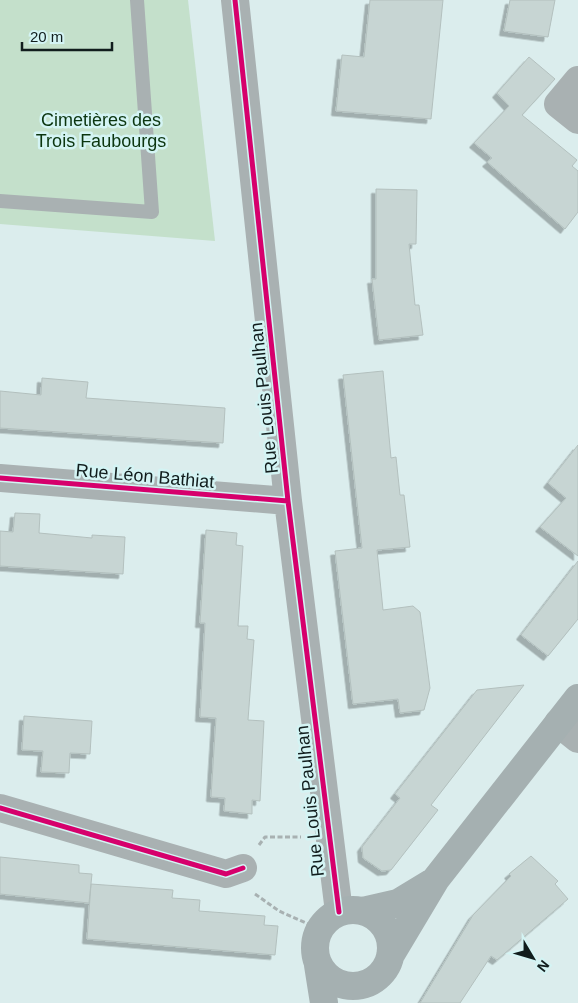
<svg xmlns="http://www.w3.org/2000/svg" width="578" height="1003" font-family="Helvetica,sans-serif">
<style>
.green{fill:#c4e0cb}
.building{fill:#c7d5d3;stroke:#b3c0be;filter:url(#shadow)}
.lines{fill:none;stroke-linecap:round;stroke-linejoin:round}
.path{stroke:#a8b1b2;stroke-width:3;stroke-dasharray:5 2.5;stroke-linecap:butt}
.service{stroke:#a9b1b2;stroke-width:14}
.minor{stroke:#a9b1b2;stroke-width:28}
.secondary{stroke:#a5b0b1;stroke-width:28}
.cycleway-casing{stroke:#d4f4f4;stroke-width:8}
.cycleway{stroke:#d6006c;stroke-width:5}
.labels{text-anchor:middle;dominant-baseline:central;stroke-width:5;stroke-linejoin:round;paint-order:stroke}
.park-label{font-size:18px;fill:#0b350f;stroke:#d4f4f4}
.street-label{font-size:18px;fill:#111d1d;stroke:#d4f4f4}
</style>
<defs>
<filter id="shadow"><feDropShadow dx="-4.5" dy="4.5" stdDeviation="0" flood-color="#0004"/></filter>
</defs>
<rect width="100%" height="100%" fill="#dbeded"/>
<path class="green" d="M0,0H188L215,241L0,224Z"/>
<path class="building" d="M370,0H443L431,119L336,111L342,55L364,57Z
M510,0H555L548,37L504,31Z
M529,57L555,79L522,115L577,160L572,166L578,171V212L565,229L487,162L492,158L474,143L509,106L497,93Z
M376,189L417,190L416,244H409L415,305H419L423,335L379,340L372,279H376Z
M383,371L391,458L396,457L400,495H404L410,547L377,550L383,610L413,606L420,612L430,688L424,710L400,713L398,699L353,704L335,551L362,548L343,375Z
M42,378L88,382L86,398L225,408L223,443L0,428V391L41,395Z
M578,445V556L540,527L566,498L548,483Z
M15,513L40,514L39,533L92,538V535L125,537L123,574L0,566V531L13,532Z
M206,530L237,533L236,545L243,546L238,626H248L247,639L254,640L248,720L264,721L260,801L252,800V814L224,811L225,798L211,797L216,718L200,717L205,623H200Z
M578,561V619L548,656L521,635Z
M524,685L431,805L438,810L391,870L382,871L363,858L362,847L400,798L395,794L477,690Z
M24,716L92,721L90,754L70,753L69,773L41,772L43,751L22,750Z
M531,856L558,881L555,884L568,899L497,960L491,956L460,1003H420L473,915L511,876L509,874Z
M0,857L79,865V873L92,874L89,903L0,894Z
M91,884L173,890L172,898L200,900L199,911L265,916L264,925L278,926L275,955L87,939Z"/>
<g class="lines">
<path class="path" d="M259,845L265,837H301
M255,894L279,911L313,926"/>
<path class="service" d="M0,201L152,212L137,0"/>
<path class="minor" d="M235,0L288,501L339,912
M578,80L558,104L578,120
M0,478L288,501
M558,723L578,739
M0,808L226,874L243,868"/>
<path class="secondary" d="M315 948a38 38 0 1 1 76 0a38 38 0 1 1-76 0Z
M363,911L398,903L431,883
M390,956L436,879L578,698
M318,965L324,1003"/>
<defs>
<path id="cycleway" d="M235,0L288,501L339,912
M0,478L288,501
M0,808L226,874L243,868"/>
</defs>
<use href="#cycleway" class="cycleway-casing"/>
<use href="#cycleway" class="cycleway"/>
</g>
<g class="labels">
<g class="park-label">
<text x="101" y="120">Cimetières des<tspan x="101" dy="21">Trois Faubourgs</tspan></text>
</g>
<g class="street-label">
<text transform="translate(264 398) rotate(-96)">Rue Louis Paulhan</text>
<text transform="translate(145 476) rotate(5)">Rue Léon Bathiat</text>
<text transform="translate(310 801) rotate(-96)">Rue Louis Paulhan</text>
</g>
</g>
<g transform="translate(533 958) rotate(128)" stroke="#d4f4f4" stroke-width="4" paint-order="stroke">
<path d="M0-4L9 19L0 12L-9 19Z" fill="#111d1d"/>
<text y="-8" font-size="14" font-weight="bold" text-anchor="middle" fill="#111d1d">N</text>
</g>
<path d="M22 42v8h90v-8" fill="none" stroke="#111d1d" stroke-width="2.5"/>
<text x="30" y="42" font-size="15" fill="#111d1d" stroke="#d4f4f4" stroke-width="4" paint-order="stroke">20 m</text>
</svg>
